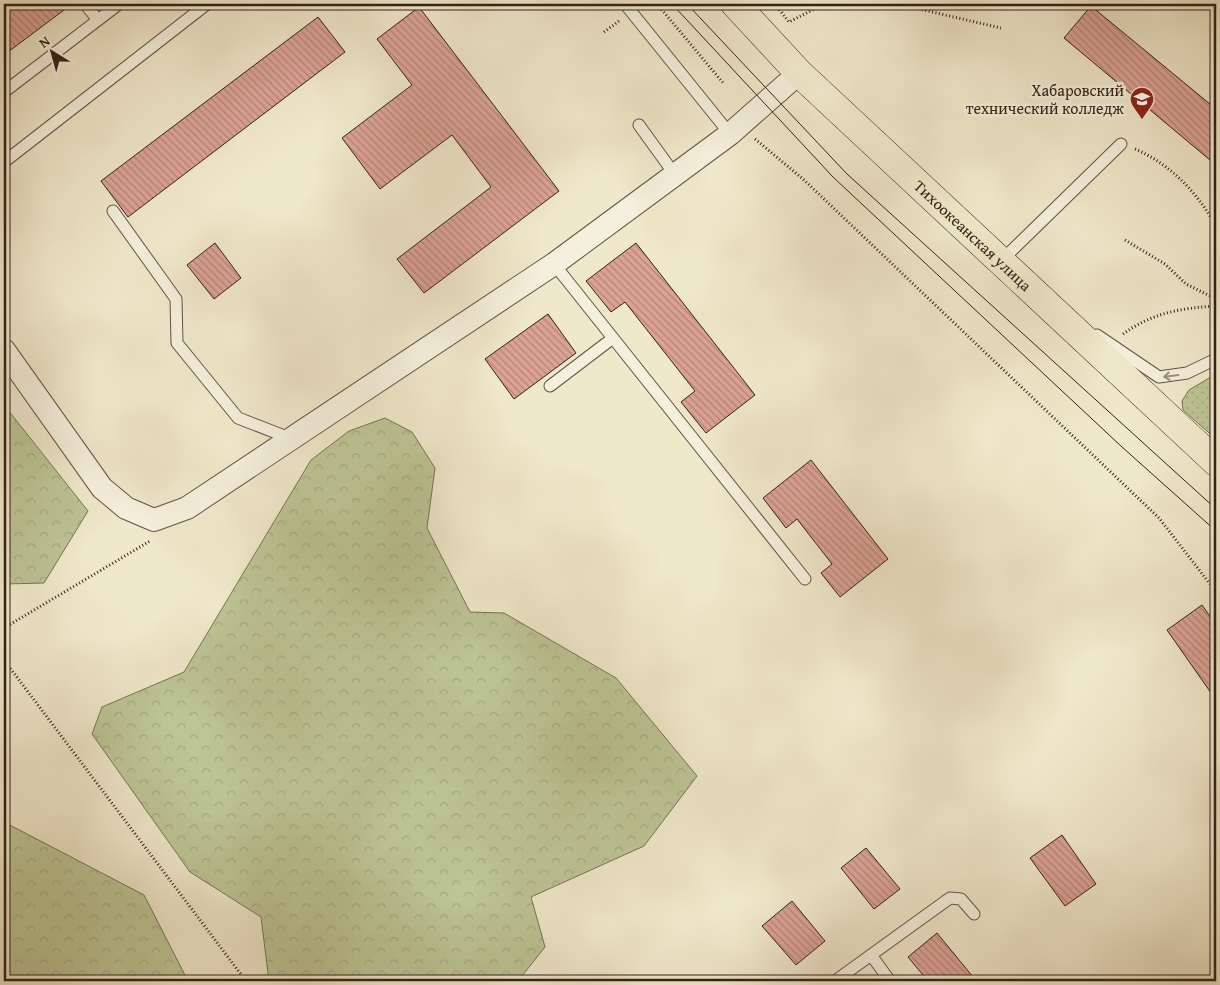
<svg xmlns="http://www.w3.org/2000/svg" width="1220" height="985" font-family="'Gentium Book Plus',serif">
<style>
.grass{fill:url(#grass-dots);stroke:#787356}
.forest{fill:url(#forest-crowns);stroke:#787356}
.building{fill:url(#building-back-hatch);stroke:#322118}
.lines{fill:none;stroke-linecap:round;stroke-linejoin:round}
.service-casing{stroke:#625345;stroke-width:13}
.minor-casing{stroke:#625345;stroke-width:24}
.primary-casing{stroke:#322118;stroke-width:29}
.path{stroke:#322118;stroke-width:3;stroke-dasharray:1 2.5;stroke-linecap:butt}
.service{stroke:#f5f0dd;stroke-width:11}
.minor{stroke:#f5f0dd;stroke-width:22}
.primary{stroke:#f0e8cb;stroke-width:28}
.tram{stroke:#322118;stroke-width:1}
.oneway{stroke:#9d9384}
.labels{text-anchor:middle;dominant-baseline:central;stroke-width:5;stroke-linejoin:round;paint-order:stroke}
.poi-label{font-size:16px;fill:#322118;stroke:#f5f0dd;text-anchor:end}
.street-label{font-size:16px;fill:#322118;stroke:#f5f0dd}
</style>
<defs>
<pattern id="grass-dots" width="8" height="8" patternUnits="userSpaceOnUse" patternTransform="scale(1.25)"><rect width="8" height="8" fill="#bdc595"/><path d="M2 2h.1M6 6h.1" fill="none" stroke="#a3a980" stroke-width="1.8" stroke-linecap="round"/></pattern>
<pattern id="forest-crowns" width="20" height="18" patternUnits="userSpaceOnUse" patternTransform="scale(1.25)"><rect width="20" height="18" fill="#bdc595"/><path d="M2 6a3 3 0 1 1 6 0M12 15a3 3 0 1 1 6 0" fill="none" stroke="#a3a980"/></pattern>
<pattern id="building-back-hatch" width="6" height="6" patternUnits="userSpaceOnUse" patternTransform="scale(1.25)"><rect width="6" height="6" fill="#dca296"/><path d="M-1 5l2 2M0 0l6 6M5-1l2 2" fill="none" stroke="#b38479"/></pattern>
</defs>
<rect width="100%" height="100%" fill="#f0e8cb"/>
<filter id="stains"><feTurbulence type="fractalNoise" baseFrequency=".004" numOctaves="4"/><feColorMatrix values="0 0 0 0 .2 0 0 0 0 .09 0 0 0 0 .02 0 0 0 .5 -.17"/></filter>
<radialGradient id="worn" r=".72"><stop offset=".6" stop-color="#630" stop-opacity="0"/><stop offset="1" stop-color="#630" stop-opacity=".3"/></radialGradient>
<path class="grass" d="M1216,374V439L1183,410L1182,401L1189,390Z"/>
<path class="forest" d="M4,405L88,511L44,583L4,584Z
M385,418L412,432L435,468L427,528L470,612L504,613L616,678L697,776L644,846L531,897L545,947L518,981H269L261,917L190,872L92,734L102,707L184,672L311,460L349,431Z
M4,822L144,895L188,981H4Z"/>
<path class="building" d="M4,4H59L64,10L4,55Z
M1091,6L1216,109V165L1064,38Z
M419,7L559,191L424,293L397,259L491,187L452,135L380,189L342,138L412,85L377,39Z
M318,17L345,52L128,217L101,181Z
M215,243L241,278L214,299L187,265Z
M636,243L755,395L706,433L681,402L695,391L625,302L611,312L586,281Z
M548,314L576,353L514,399L485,359Z
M811,460L888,559L840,597L821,573L832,564L797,519L786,528L763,498Z
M1202,605L1216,625V700L1167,630Z
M1062,835L1096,884L1065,906L1030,858Z
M866,848L900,889L874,909L841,868Z
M792,901L825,941L796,965L762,926Z
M937,933L973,977L968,981H928L908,957Z"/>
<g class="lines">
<defs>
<path id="service" d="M85,4L98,20
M625,4L730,134
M4,92L119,4
M639,125L675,175
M4,162L207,4
M113,211L176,299L177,343L238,418L292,439
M1001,261L1121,144
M554,264L805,579
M1097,335L1159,377L1187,373L1216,359
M550,386L613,338
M871,955L890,981
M835,981L950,898L961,899L974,914"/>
<path id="minor" d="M4,350L102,488L126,508L154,520L187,508L554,264L730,134L799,73"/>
<g id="primary">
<path id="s1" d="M735,4L799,73L1216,462"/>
</g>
</defs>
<use href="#service" class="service-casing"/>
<use href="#minor" class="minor-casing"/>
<use href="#primary" class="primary-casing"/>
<path class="path" d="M657,4L724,84
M775,4L789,22L824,4
M898,4L1001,28
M604,32L619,21
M755,139L803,179L1159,518L1210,584
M1135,149C1170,164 1197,192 1216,226
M1125,240L1165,264L1186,284L1216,299
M1123,334C1152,313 1181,308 1216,306
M4,628L150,541
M4,660L246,981"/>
<use href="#service" class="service"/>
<use href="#minor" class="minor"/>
<use href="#primary" class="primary"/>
<path class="tram" d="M672,4L833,177L1122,447L1216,531
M687,4L847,174L1216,509"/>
</g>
<defs><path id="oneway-shaft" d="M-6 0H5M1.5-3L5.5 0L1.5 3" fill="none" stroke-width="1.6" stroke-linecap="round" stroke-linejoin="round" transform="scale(1.25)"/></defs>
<use class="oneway" href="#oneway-shaft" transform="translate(1171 376) rotate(173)"/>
<defs>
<symbol id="university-pin" viewBox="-11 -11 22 30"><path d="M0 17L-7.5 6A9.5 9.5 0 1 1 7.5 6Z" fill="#8f2418" stroke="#f5f0dd"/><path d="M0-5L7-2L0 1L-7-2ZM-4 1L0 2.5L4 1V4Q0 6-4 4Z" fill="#fff"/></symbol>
</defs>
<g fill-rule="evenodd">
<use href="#university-pin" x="1128" y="85" width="28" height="38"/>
</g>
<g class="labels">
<g class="poi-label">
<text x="1124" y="90">Хабаровский<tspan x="1124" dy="18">технический колледж</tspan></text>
</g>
<g class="street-label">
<text stroke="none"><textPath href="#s1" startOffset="332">Тихоокеанская улица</textPath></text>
</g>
</g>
<rect width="1220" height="985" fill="none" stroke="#f0e8cb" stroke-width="20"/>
<rect x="5" y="5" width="1210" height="975" fill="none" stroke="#322118" stroke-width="2.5"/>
<rect x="10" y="10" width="1200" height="965" fill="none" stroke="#322118"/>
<g transform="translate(52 52) rotate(323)" stroke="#f5f0dd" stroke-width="4" paint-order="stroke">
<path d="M0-4L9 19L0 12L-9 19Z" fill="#322118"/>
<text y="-8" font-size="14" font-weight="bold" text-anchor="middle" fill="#322118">N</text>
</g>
<rect width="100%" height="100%" filter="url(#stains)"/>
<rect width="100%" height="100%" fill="url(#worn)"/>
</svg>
